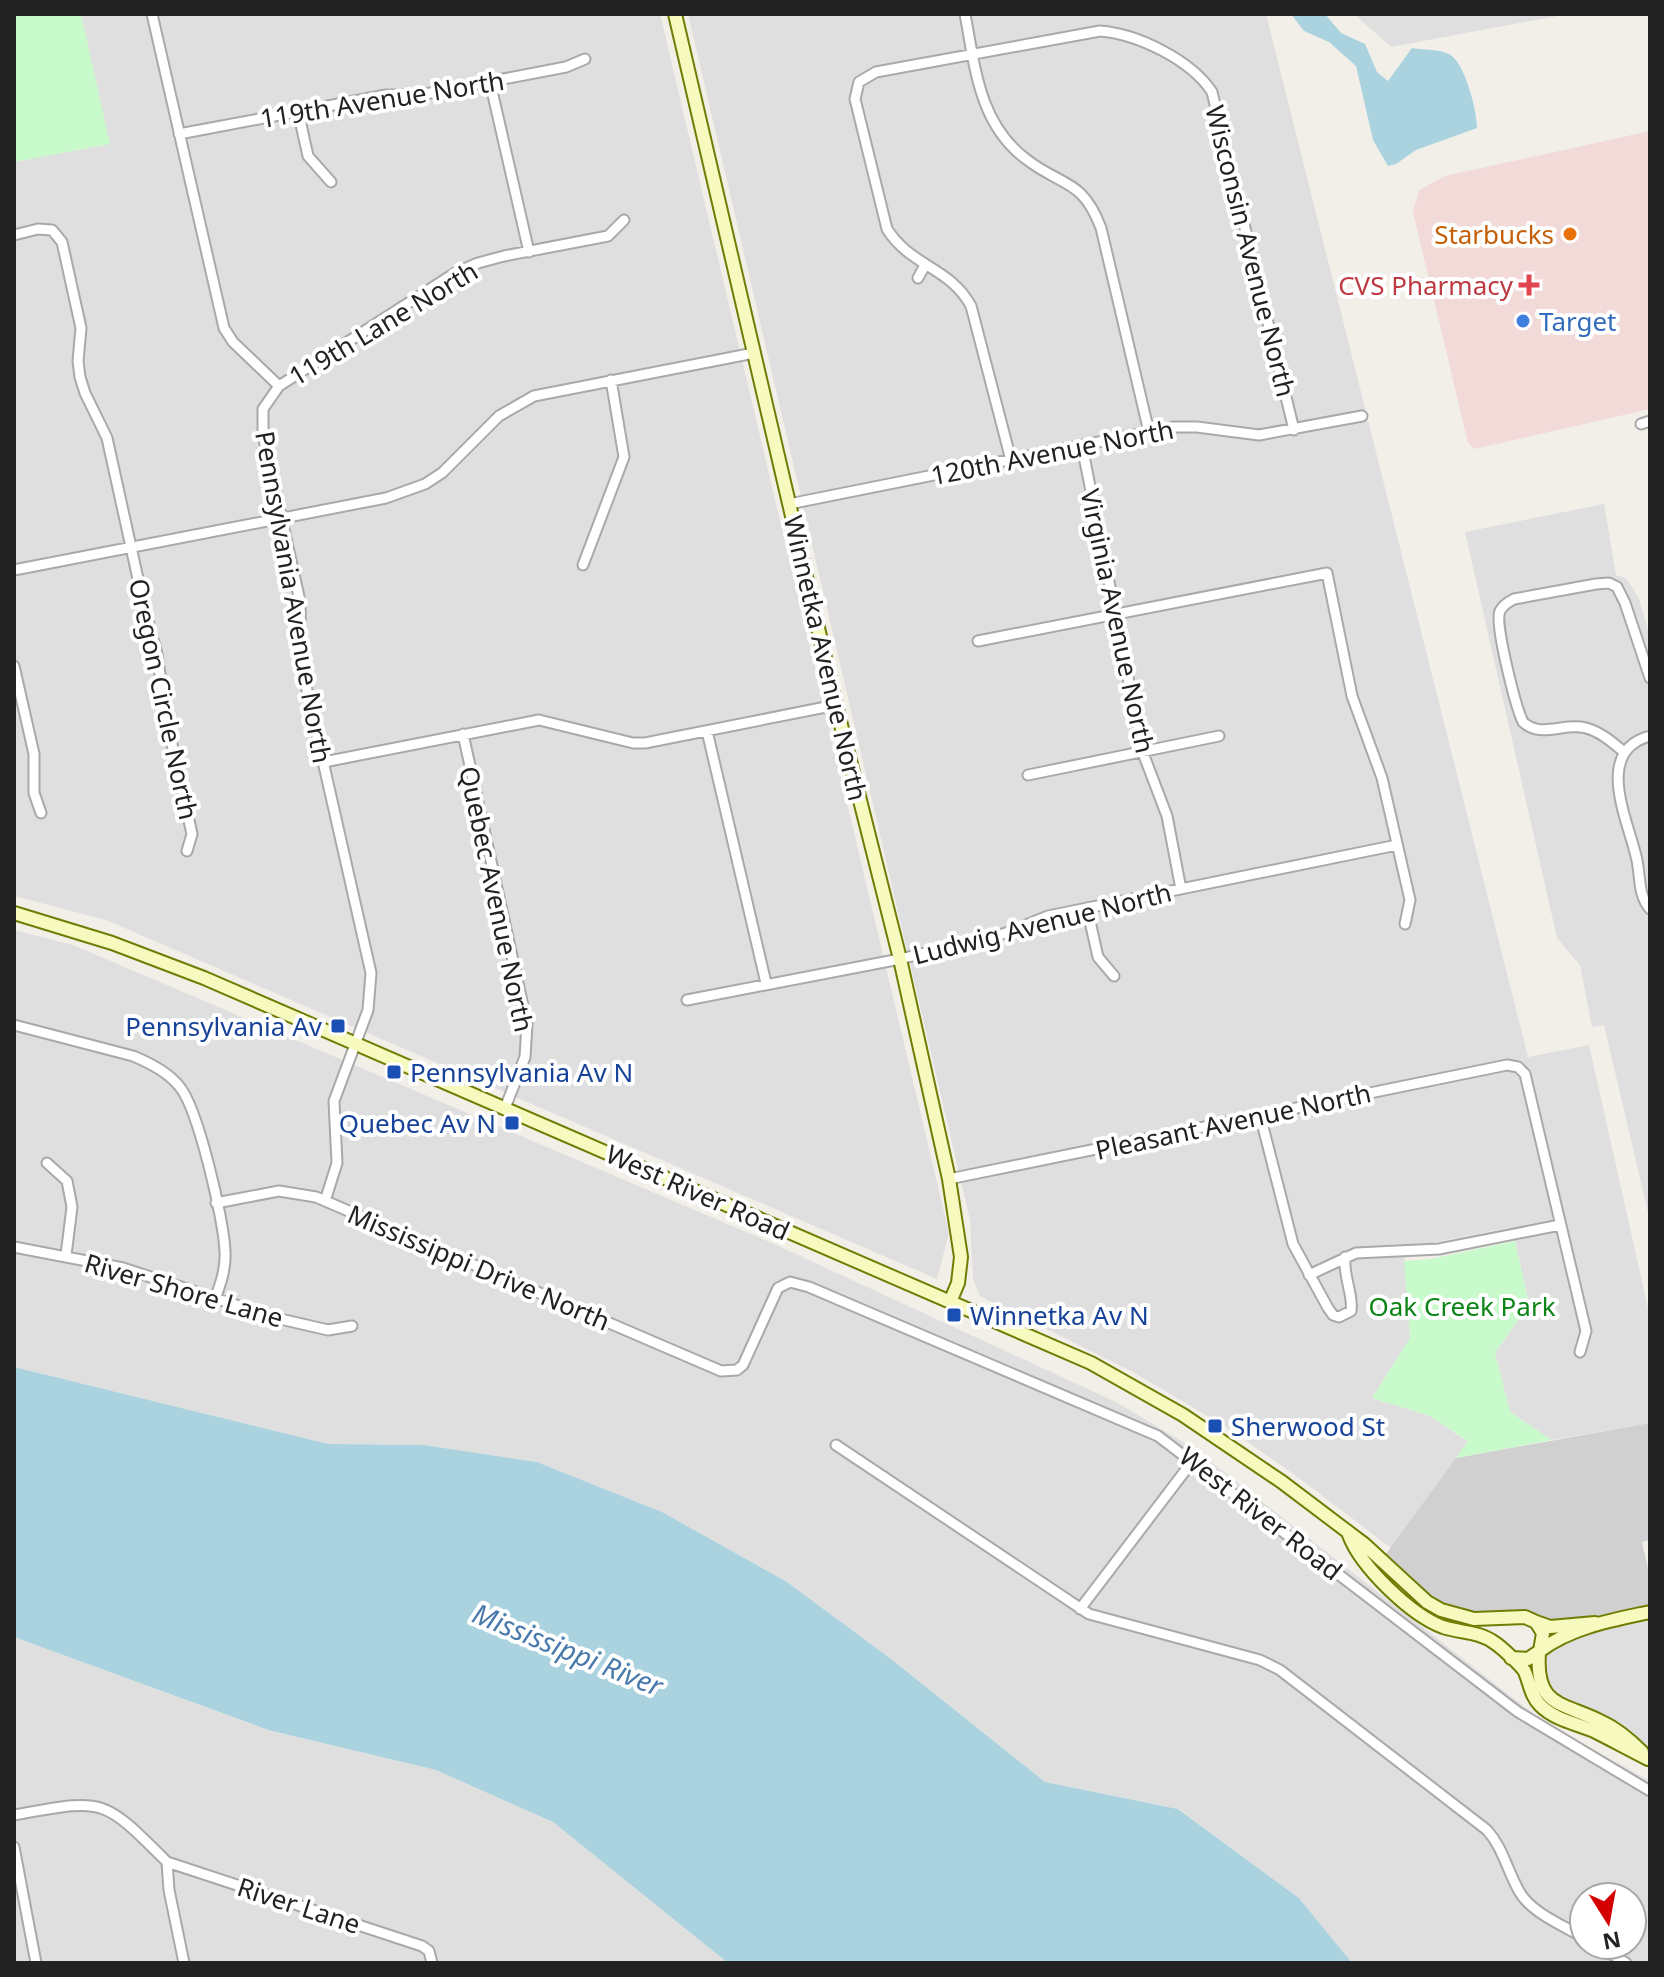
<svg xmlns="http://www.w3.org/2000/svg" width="1664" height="1977" font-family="'Noto Sans',sans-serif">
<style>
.residential{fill:#e0dfdf;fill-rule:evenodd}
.commercial{fill:#f2dad9}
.religious{fill:#d0d0d0}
.park{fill:#c8facc}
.water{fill:#aad3df}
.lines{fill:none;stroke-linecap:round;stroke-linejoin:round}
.street-casing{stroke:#a9a9a9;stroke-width:13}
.secondary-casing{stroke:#707d05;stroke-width:16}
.street{stroke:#fff;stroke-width:9}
.secondary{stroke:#f7fabf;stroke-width:12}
.food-dot{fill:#e8710a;stroke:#fff;stroke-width:3}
.health-dot{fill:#e0444e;stroke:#fff;stroke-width:3}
.shop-dot{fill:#3f7fe0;stroke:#fff;stroke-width:3}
.transit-dot{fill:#1a4fb4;stroke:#fff;stroke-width:3}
.labels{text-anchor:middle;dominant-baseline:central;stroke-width:8;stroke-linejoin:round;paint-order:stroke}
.street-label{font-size:26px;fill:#222;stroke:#fff}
.food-label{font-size:26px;fill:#c56008;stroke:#fff;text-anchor:end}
.health-label{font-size:26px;fill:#be3a42;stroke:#fff;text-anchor:end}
.shop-label{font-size:26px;fill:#366cbe;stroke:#fff;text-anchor:start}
.transit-label{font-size:26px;fill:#164399;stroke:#fff;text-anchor:start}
.park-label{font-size:26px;fill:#0c8416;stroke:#fff}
.water-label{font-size:28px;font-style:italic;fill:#4a7aab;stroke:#fff}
</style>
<rect width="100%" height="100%" fill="#f2efe9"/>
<path class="residential" d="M81,14H660L949,1233L937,1279L106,920L14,896V162L109,143Z
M688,14H1266L1528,1057L1589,1045L1650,1317V1423L1551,1440L1510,1412L1495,1353L1529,1304L1512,1227L1421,1245H1404L1410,1338L1372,1398L1430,1416L1468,1442L1391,1548L1299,1478L1231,1430L1135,1373L980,1296L973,1279L970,1220L957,1164Z
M1354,14H1568L1391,47Z
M1604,504L1616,575L1627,579L1639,599L1650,637V1221L1604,1025L1592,1027L1580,965L1557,938L1465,532Z
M14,930L73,945L772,1243L1118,1403L1196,1450L1544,1722L1650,1781V1963H1352L1299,1898L1179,1809L1045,1782L891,1659L787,1582L662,1512L537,1462L424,1445L328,1444L14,1367ZM1584,1897H1632V1945H1584Z
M1650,1620V1753L1600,1714L1578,1709L1549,1693L1541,1657L1547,1648L1583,1634Z
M14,1637L267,1730L436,1770L553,1822L728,1963H14Z"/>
<path class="commercial" d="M1650,131V409L1474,449L1468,443L1413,212L1419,190L1445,176Z"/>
<path class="religious" d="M1650,1423V1540L1642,1542L1650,1577V1606L1554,1625L1472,1616L1428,1598L1383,1558L1456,1458Z"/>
<path class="park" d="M14,14H81L110,144L14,162Z
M1515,1241L1529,1304L1495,1353L1510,1412L1551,1440L1456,1458L1468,1441L1430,1416L1372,1398L1410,1338L1404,1261L1431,1259Z"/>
<path class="water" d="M1291,14H1325L1341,33L1365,44L1377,72L1388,81L1412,48C1423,50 1439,49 1449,54C1465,62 1477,111 1477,128L1416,150L1396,164L1388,166L1373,140L1356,66L1329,42L1304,31Z
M14,1367L328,1444L424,1445L537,1462L662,1512L787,1582L891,1659L1045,1782L1178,1809L1299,1898L1352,1963H728L553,1822L436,1770L268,1730L14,1637Z"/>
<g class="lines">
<defs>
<path id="street" d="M152,14L224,328L233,342L279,386
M965,14C975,67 979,124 1026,159C1062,187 1082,178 1101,228L1149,432
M490,82L529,252
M298,111L308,156L331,182
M179,134L386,95H420L566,67L585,59
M14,235L38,229L52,230L62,242L81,328L78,361L80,377L85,393L107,438L144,606L157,654L167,722L192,834L187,851
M918,278L925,265
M1641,424L1650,421
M1082,446L1143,753L1167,816L1181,889
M1011,460L971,306C950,267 911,267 887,229L855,99L859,82L876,72L1100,31C1138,34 1191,60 1212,92L1294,430
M789,504L1173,427H1197L1259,435L1362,416
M583,565L624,457L611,380
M14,570L386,498L425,484L442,473L499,416L534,396L754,353
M978,641L1327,573L1352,696L1382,778L1410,900L1405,924
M14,666L34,754V793L41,813
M707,731L766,983
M463,734L527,1024L525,1057L505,1108
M1650,736C1594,751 1627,818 1636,856C1641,874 1637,894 1650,909
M1624,752C1612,742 1601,732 1586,728C1564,722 1541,739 1523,722C1516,708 1494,623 1500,611C1503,605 1508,602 1514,599L1596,584L1609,583L1617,587L1625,603L1650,678
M324,762L539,720L633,743H645L836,705
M1028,775L1219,736
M1087,908L1098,957L1114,976
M687,1000L900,959L1006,933L1048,916L1397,845
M14,1025L133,1056C150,1063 168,1072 179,1086C198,1107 224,1221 225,1251C226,1268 221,1283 215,1299
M1260,1115L1293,1244L1328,1308L1333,1315L1339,1317L1351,1311C1354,1297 1343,1276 1345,1257
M47,1163L67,1181L72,1207L66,1255
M949,1179L1507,1065L1518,1067L1525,1074L1586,1331L1580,1352
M325,1201L337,1163L334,1101L368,1010L371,973L301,664L300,601L263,435V409L279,386L455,273L478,263L504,256L608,236L624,220
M216,1203L279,1191L316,1197L721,1371L737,1370L743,1365L778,1288L790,1282L809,1287L1158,1436L1518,1712L1650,1791
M14,1247L123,1268L276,1318L328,1330L352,1326
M1309,1275L1356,1253L1439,1249L1560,1225
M836,1445L1089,1614L1260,1660L1280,1670L1487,1830C1503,1848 1507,1870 1519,1891C1531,1913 1563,1925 1584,1938
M1080,1609L1191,1463
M14,1815C105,1799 101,1796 167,1862L169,1890L184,1963
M14,1847L36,1963
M167,1862L422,1946L429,1951L432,1963
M1596,1945L1626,1963"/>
<path id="secondary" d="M675,14L836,705L900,959L949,1179L961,1257L958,1283L950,1302
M14,913L112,943L204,978L1091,1363L1183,1415L1282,1482L1364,1544L1427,1602L1441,1610L1474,1619L1525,1617L1536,1622L1543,1633L1540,1651L1528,1659L1511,1658
M1349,1535C1361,1567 1411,1615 1443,1627C1461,1633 1479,1631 1495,1643C1501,1647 1522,1666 1525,1672C1530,1684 1531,1696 1540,1705C1555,1720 1575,1723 1594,1731C1612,1740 1630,1750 1648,1759
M1536,1622L1550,1627L1595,1623
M1541,1650C1572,1627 1613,1620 1650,1612
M1539,1653C1535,1708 1563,1702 1602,1722C1617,1729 1630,1740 1642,1752"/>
</defs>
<use href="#street" class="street-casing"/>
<use href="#secondary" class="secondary-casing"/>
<use href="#street" class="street"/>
<use href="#secondary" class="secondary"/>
</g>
<circle class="food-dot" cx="1570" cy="234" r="8"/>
<path class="health-dot" d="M1525 273h8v8h8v8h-8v8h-8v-8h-8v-8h8z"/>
<circle class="shop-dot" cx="1523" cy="321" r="8"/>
<g class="transit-dot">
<rect x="330" y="1018" width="16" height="16" rx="4"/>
<rect x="386" y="1064" width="16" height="16" rx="4"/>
<rect x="504" y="1115" width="16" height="16" rx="4"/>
<rect x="946" y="1307" width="16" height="16" rx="4"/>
<rect x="1207" y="1418" width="16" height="16" rx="4"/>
</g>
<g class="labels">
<g class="street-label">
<text transform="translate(382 99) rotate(-9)">119th Avenue North</text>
<text transform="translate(1251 251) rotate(76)">Wisconsin Avenue North</text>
<text transform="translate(383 323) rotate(-31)">119th Lane North</text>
<text transform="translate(1052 452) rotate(-11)">120th Avenue North</text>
<text transform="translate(294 597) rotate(80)">Pennsylvania Avenue North</text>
<text transform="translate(1118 621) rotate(78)">Virginia Avenue North</text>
<text transform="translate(826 658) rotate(77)">Winnetka Avenue North</text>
<text transform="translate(164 699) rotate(78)">Oregon Circle North</text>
<text transform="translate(497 899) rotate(78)">Quebec Avenue North</text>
<text transform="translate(1042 923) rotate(-14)">Ludwig Avenue North</text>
<text transform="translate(1233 1121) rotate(-12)">Pleasant Avenue North</text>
<text transform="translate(698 1192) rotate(24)">West River Road</text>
<text transform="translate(479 1267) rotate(23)">Mississippi Drive North</text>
<text transform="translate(184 1290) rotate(16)">River Shore Lane</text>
<text transform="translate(1261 1513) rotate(38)">West River Road</text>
<text transform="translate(299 1905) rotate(18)">River Lane</text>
</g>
<g class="food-label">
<text x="1554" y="234">Starbucks</text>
</g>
<g class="health-label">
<text x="1513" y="285">CVS Pharmacy</text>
</g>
<g class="shop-label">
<text x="1539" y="321">Target</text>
</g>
<g class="transit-label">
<text x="322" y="1026" text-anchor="end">Pennsylvania Av</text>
<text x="410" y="1072">Pennsylvania Av N</text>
<text x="496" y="1123" text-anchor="end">Quebec Av N</text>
<text x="970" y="1315">Winnetka Av N</text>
<text x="1231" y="1426">Sherwood St</text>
</g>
<g class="park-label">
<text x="1462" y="1306">Oak Creek Park</text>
</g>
<g class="water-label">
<text transform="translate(568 1649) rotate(22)">Mississippi River</text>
</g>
</g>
<rect width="1664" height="1977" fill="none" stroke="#222222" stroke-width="32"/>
<g transform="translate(1608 1921) rotate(169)"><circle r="38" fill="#ffffff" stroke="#a7a7a7" stroke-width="2"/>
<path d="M0-6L14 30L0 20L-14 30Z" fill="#d40000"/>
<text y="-12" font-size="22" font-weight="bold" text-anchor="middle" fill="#222222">N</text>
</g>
</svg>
